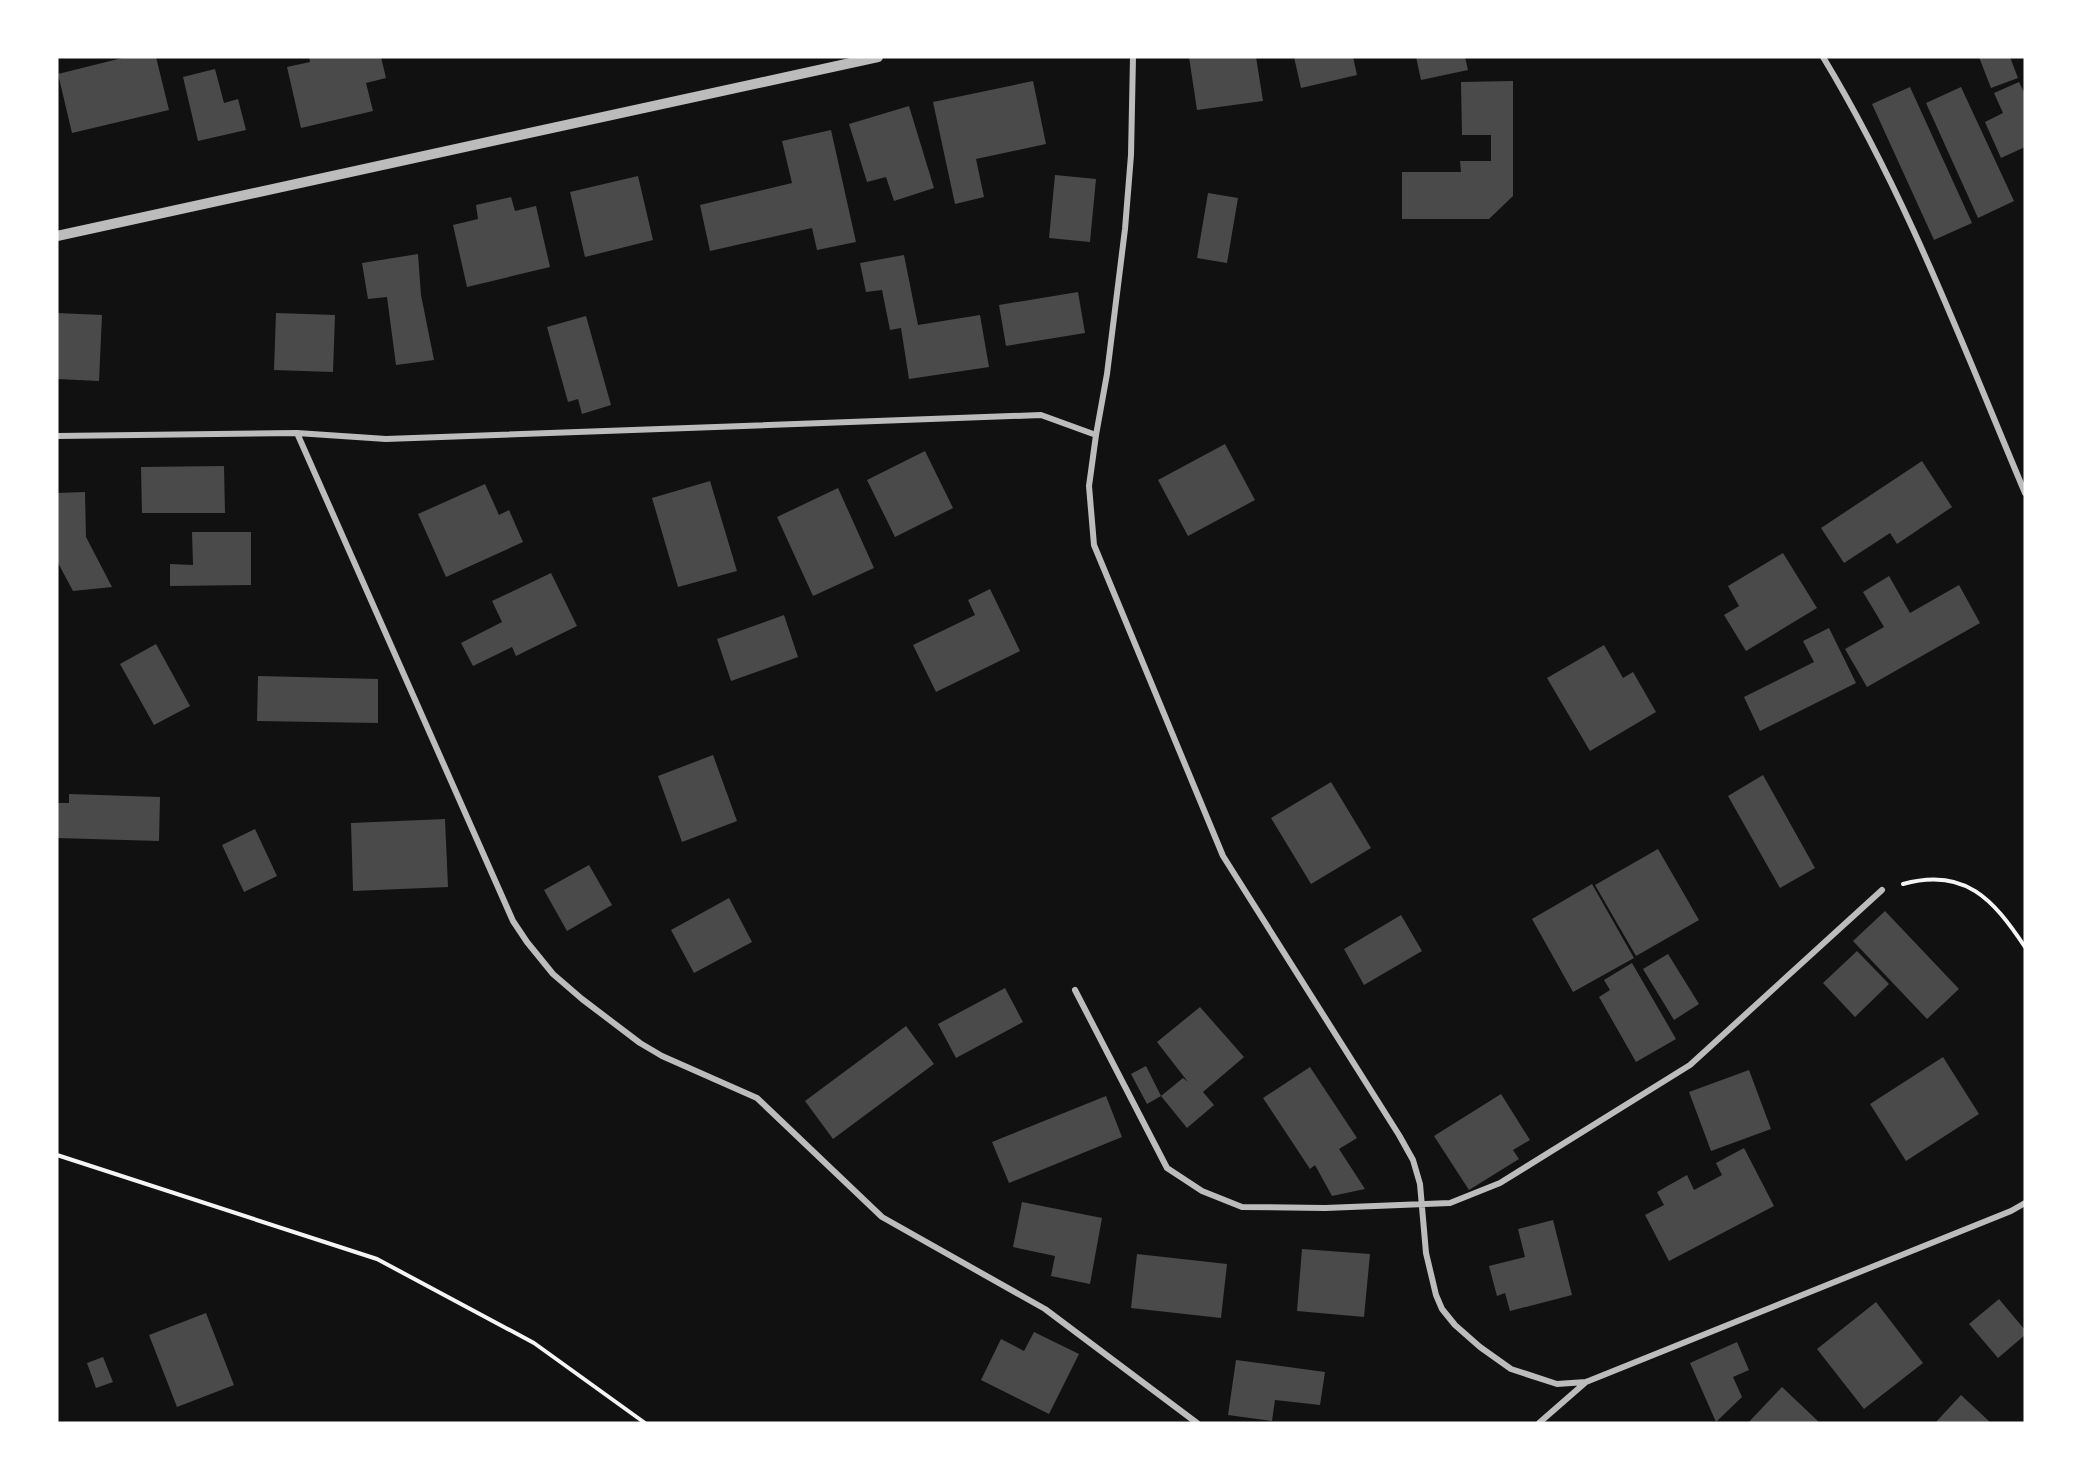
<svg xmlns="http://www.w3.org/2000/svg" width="2082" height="1480" font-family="Literata,serif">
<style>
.building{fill:#4a4a4a}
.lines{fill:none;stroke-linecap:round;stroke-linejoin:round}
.path{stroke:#f5f5f5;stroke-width:4}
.minor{stroke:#bcbcbc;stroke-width:6}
.tertiary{stroke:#bcbcbc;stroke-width:10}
</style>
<rect width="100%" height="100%" fill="#111"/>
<path class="building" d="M126,57H156L169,110L72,133L58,74Z
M309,57H381L386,78L366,83L373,111L301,128L287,67L310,62Z
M1189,57H1256L1263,101L1197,110Z
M1294,57H1353L1357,75L1301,88Z
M1416,57H1465L1468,70L1421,80Z
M1979,57H2010L2018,78L1991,88Z
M215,69L224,103L238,99L246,130L198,141L183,77Z
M1033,81L1046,144L976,159L984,197L955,204L933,102Z
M1513,81V196L1489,219H1402V172H1461L1460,161H1491V135H1462L1461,82Z
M2019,82L2025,94V147L2001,158L1985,122L2003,113L1994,93Z
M1910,87L1972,223L1934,240L1872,104Z
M1961,87L2014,201L1978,218L1926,103Z
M909,106L934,188L894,201L886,177L867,182L849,124Z
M831,130L856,242L817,250L812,228L710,251L700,205L792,183L782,141Z
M1055,175L1096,179L1090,242L1049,238Z
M638,176L653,240L585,257L570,192Z
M1208,193L1238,198L1227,263L1197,258Z
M511,197L515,211L536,206L550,267L467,287L453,225L478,219L476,205Z
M418,254L421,295L434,360L396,365L387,297L368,299L362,263Z
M904,255L918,325L980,315L989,367L909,379L901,328L890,330L882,290L866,292L860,263Z
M1078,292L1085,333L1006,346L999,305Z
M57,313L102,315L99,381L57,379Z
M276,313L335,315L333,372L274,370Z
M586,316L611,405L582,414L578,399L568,402L547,327Z
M1225,444L1255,500L1188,536L1158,480Z
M925,451L953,508L895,537L867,480Z
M1922,461L1952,507L1897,544L1890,533L1844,563L1821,528Z
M224,466L225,513H142L141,467Z
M710,481L737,571L678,587L652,498Z
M485,484L499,515L509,510L523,542L446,577L418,514Z
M838,488L874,568L813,596L777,517Z
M85,492L86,537L112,587L73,591L57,561V493Z
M192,532H251V585L170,586V564L193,565Z
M1783,553L1817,608L1746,651L1724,615L1739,606L1728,586Z
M551,573L577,626L516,656L512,647L473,666L461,643L502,622L492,601Z
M1889,576L1910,613L1959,585L1980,623L1867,687L1845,649L1884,627L1863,592Z
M990,589L1020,651L936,692L913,645L975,615L968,600Z
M784,615L798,657L731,681L717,639Z
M1829,628L1856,683L1760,731L1744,697L1814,662L1803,641Z
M156,644L190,706L154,725L120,664Z
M1604,645L1623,678L1633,672L1656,712L1590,751L1547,678Z
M258,676L378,679V723L257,721Z
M713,755L737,821L682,842L658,776Z
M1763,775L1815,868L1780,888L1728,796Z
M1331,782L1371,848L1311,884L1271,818Z
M69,794L160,797L159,841L57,838V803H69Z
M445,819L448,887L353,891L351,823Z
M255,829L277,876L244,892L222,845Z
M1658,849L1699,920L1636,956L1595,885Z
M589,865L612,905L567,931L544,890Z
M1592,884L1634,958L1573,992L1532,919Z
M729,898L752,942L694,973L671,930Z
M1885,911L1959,989L1927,1019L1853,941Z
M1401,915L1422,951L1364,985L1344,949Z
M1857,951L1889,984L1855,1017L1823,983Z
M1668,954L1699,1004L1674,1020L1643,969Z
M1632,963L1676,1039L1636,1062L1599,997L1610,990L1604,980Z
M1005,988L1023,1022L956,1058L938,1024Z
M1200,1007L1244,1057L1203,1092L1214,1105L1187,1128L1161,1096L1183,1078L1188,1082L1157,1042Z
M906,1026L934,1064L833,1139L805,1101Z
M1943,1057L1979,1114L1906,1161L1870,1104Z
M1146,1066L1161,1096L1147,1104L1131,1074Z
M1310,1067L1357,1138L1339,1149L1365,1189L1332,1196L1315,1165L1310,1169L1263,1098Z
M1749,1070L1771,1129L1711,1151L1689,1092Z
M1501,1094L1530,1140L1513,1150L1519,1159L1469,1190L1434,1136Z
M1106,1096L1122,1137L1009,1183L992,1142Z
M1744,1148L1774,1206L1669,1261L1645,1215L1664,1205L1657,1192L1687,1175L1694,1190L1722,1175L1716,1163Z
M1022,1202L1102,1218L1090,1284L1051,1276L1055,1256L1013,1247Z
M1553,1220L1572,1295L1510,1311L1505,1293L1497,1296L1489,1266L1525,1257L1518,1229Z
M1302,1249L1370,1254L1364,1317L1297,1311Z
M1137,1254L1227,1264L1221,1318L1131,1308Z
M1999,1299L2025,1330V1335L1998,1358L1969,1324Z
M1876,1302L1923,1363L1864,1409L1817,1349Z
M206,1313L234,1385L177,1407L149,1335Z
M1034,1332L1079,1354L1049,1414L981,1380L1001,1339L1024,1351Z
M1737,1342L1749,1370L1733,1377L1742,1397L1716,1422L1690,1363Z
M103,1357L113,1382L96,1388L87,1363Z
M1236,1360L1325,1372L1320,1405L1275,1400L1272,1421L1228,1415Z
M1782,1387L1820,1423H1748Z
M1961,1395L1991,1423H1935Z"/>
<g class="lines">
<path class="path" d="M1903,884C1965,867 1993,899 2025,947
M57,1155L377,1259L534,1343L645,1423"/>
<path class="minor" d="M1133,57L1131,155L1125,229L1107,374L1096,435L1089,486L1094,545L1223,856L1399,1135L1413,1160L1420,1184L1426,1253L1436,1295L1442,1309L1455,1325L1480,1347L1511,1369L1557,1384L1586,1382L2011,1211L2025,1203
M1823,57C1906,194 1963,346 2025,493
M297,433L513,921L527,942L553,974L582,999L640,1043L662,1056L757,1098L882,1217L1045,1309L1197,1423
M57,436L297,433L386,439L1041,415L1096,435
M1075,990L1167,1168L1202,1191L1242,1207L1325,1208L1450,1203L1500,1183L1690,1065L1882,890
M1539,1423L1586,1382"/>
<path class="tertiary" d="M57,236L878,57"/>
</g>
<rect width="2082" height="1480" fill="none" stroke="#ffffff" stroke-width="117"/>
</svg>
